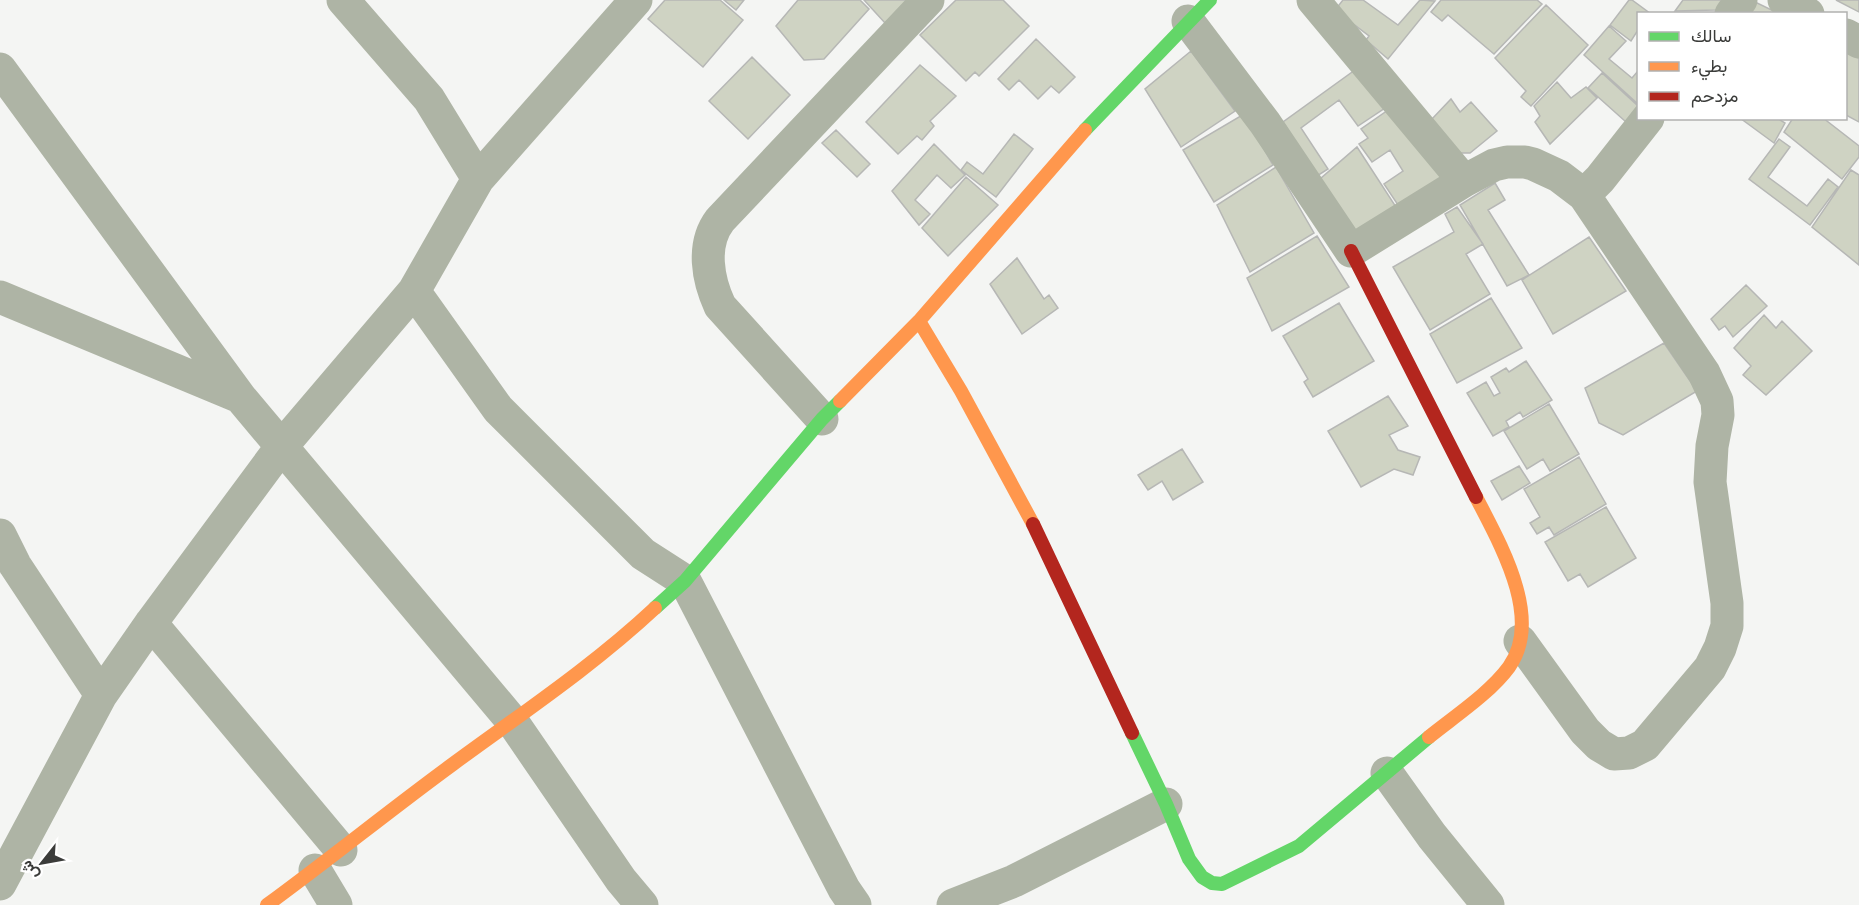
<svg xmlns="http://www.w3.org/2000/svg" width="1859" height="905" font-family="'Archivo Narrow',Vazirmatn,sans-serif">
<style>
.building{fill:#cfd3c3;stroke:#b6b7b5;stroke-width:1.5}
.lines{fill:none;stroke-linecap:round;stroke-linejoin:round}
.street{stroke:#aeb4a5;stroke-width:33}
.fast{stroke:#63d668;stroke-width:14}
.slow{stroke:#ff974d;stroke-width:14}
.jam{stroke:#b3261e;stroke-width:14}
</style>
<rect width="100%" height="100%" fill="#f4f5f3"/>
<path class="building" d="M665,0H720L743,20L703,67L648,19Z
M724,0H744L736,10Z
M798,0H860L869,9L824,59L804,60L776,26Z
M864,0H909L885,23Z
M956,0H1003L1029,26L979,76L975,72L966,81L920,35Z
M1343,0H1363L1398,25L1420,0L1435,1L1388,59L1366,40L1369,36L1335,10Z
M1441,0H1537L1542,4L1494,54L1448,15L1442,21L1431,12Z
M1629,0H1632L1651,14H1638V30L1631,41L1610,25Z
M1683,0H1728L1716,10L1675,11Z
M1751,0L1780,14H1741Z
M1836,0H1859V12Z
M1546,5L1588,45L1531,106L1521,97L1526,91L1495,58Z
M1609,26L1626,41L1609,59L1632,78L1638,71V104L1584,55Z
M1036,39L1075,77L1059,93L1051,86L1038,99L1019,80L1009,90L998,79Z
M1191,51L1235,111L1181,147L1145,89Z
M1846,51L1859,58V122L1846,115Z
M752,57L790,95L748,139L709,101Z
M920,65L956,96L930,121L934,126L922,140L917,136L898,154L866,122Z
M1355,70L1388,106L1358,126L1339,100L1301,128L1328,169L1317,176L1283,122Z
M1602,73L1638,106L1626,122L1588,88Z
M1557,82L1571,98L1586,87L1597,98L1550,144L1535,122L1540,116L1534,106Z
M1451,99L1460,112L1471,102L1497,131L1470,153H1458L1431,120Z
M1391,108L1443,177L1398,205L1384,184L1403,171L1390,150L1372,162L1359,144L1368,138L1361,129Z
M1244,114L1273,165L1214,202L1183,150Z
M1740,118H1777L1785,123L1774,143Z
M1793,118H1823L1859,146V157L1842,179L1784,132Z
M836,130L870,164L857,177L822,143Z
M1014,134L1033,149L996,197L961,170L967,162L983,174Z
M1779,139L1790,147L1768,177L1807,206L1828,179L1838,187L1810,225L1749,179Z
M934,144L965,175L951,188L937,175L915,200L930,214L919,225L892,191Z
M1357,147L1396,207L1352,235L1320,179Z
M1276,167L1314,233L1250,272L1217,205Z
M1851,170L1859,175V265L1812,227Z
M966,177L998,205L948,256L922,228Z
M1495,183L1505,200L1488,210L1529,275L1507,286L1460,205Z
M1457,207L1483,244L1466,254L1490,294L1430,330L1393,267L1454,232L1445,214Z
M1317,236L1349,287L1272,331L1247,278Z
M1589,237L1626,291L1553,334L1522,280Z
M1017,258L1044,299L1049,295L1058,308L1022,334L990,284Z
M1746,285L1767,306L1733,337L1725,326L1719,330L1711,319Z
M1491,298L1522,348L1457,383L1430,334Z
M1339,303L1374,361L1313,397L1304,382L1308,379L1283,336Z
M1764,315L1776,328L1782,321L1812,351L1766,395L1743,375L1751,366L1734,348Z
M1664,343L1697,391L1623,435L1599,423L1585,388Z
M1526,361L1552,400L1523,417L1520,412L1506,421L1509,427L1493,436L1467,393L1486,382L1494,396L1500,393L1491,377L1506,368L1509,372Z
M1388,396L1408,426L1389,435L1398,450L1420,457L1413,475L1394,469L1361,487L1328,431Z
M1549,404L1579,454L1550,471L1543,459L1527,469L1504,431Z
M1182,449L1203,482L1173,500L1162,481L1148,490L1138,475Z
M1579,457L1606,504L1554,535L1549,527L1537,534L1530,523L1540,517L1524,489Z
M1519,466L1530,483L1502,500L1491,481Z
M1606,507L1636,558L1588,587L1580,574L1568,581L1545,542Z"/>
<g class="lines">
<path class="street" d="M343,0L429,99L478,179
M1313,0L1464,181
M1784,0L1808,14
M1731,14L1741,0
M1188,21L1265,123L1351,251L1464,181L1494,165L1507,162H1525L1533,164L1559,176L1584,195L1600,179L1648,118
M1846,35L1859,42
M0,69L240,397L512,721L621,880L642,905
M414,291L498,409L643,554L685,581L844,889L855,905
M0,297L240,397
M822,419L720,306C708,280 701,245 720,220L928,0
M0,535L15,565L101,695
M151,623L341,850
M1520,641L1585,731L1599,745L1614,754L1629,753L1645,745L1710,668L1720,648L1727,626V603L1710,482L1712,446L1718,415L1717,401L1704,373L1584,195
M1387,773L1432,836L1488,905
M315,870L336,905
M0,884L101,695L151,623L282,446L414,291L478,179L636,0
M953,905L1014,881L1166,804"/>
<path class="fast" d="M1085,130L1210,0
M655,608L685,581L822,419L840,401
M1132,733L1166,804L1189,859L1202,877L1212,883L1222,884L1299,846L1429,737"/>
<path class="slow" d="M919,321L961,391L1033,524
M840,401L919,321L1085,130
M1429,737C1455,716 1490,693 1509,667C1544,618 1499,542 1476,497
M267,905C330,859 390,810 453,764C521,714 593,666 655,608"/>
<path class="jam" d="M1351,251L1476,497
M1033,524L1132,733"/>
</g>
<rect x="1637" y="12" width="210" height="108" fill="#ffffff" stroke="#b1b1b0" stroke-width="1.5"/>
<rect x="1649" y="32" width="30" height="9" fill="#63d668" stroke="#b1b1b0" stroke-width="1.5"/>
<text x="1691" y="42" font-size="18" fill="#3b3c3a">سالك</text>
<rect x="1649" y="62" width="30" height="9" fill="#ff974d" stroke="#b1b1b0" stroke-width="1.5"/>
<text x="1691" y="72" font-size="18" fill="#3b3c3a">بطيء</text>
<rect x="1649" y="92" width="30" height="9" fill="#b3261e" stroke="#b1b1b0" stroke-width="1.5"/>
<text x="1691" y="102" font-size="18" fill="#3b3c3a">مزدحم</text>
<g transform="translate(42 863) rotate(239)" stroke="#ffffff" stroke-width="4.5" paint-order="stroke">
<path d="M0-4.5L10 22L0 15L-10 22Z" fill="#3b3c3a"/>
<text y="-9" font-size="16" font-weight="bold" text-anchor="middle" fill="#3b3c3a">ش</text>
</g>
</svg>
